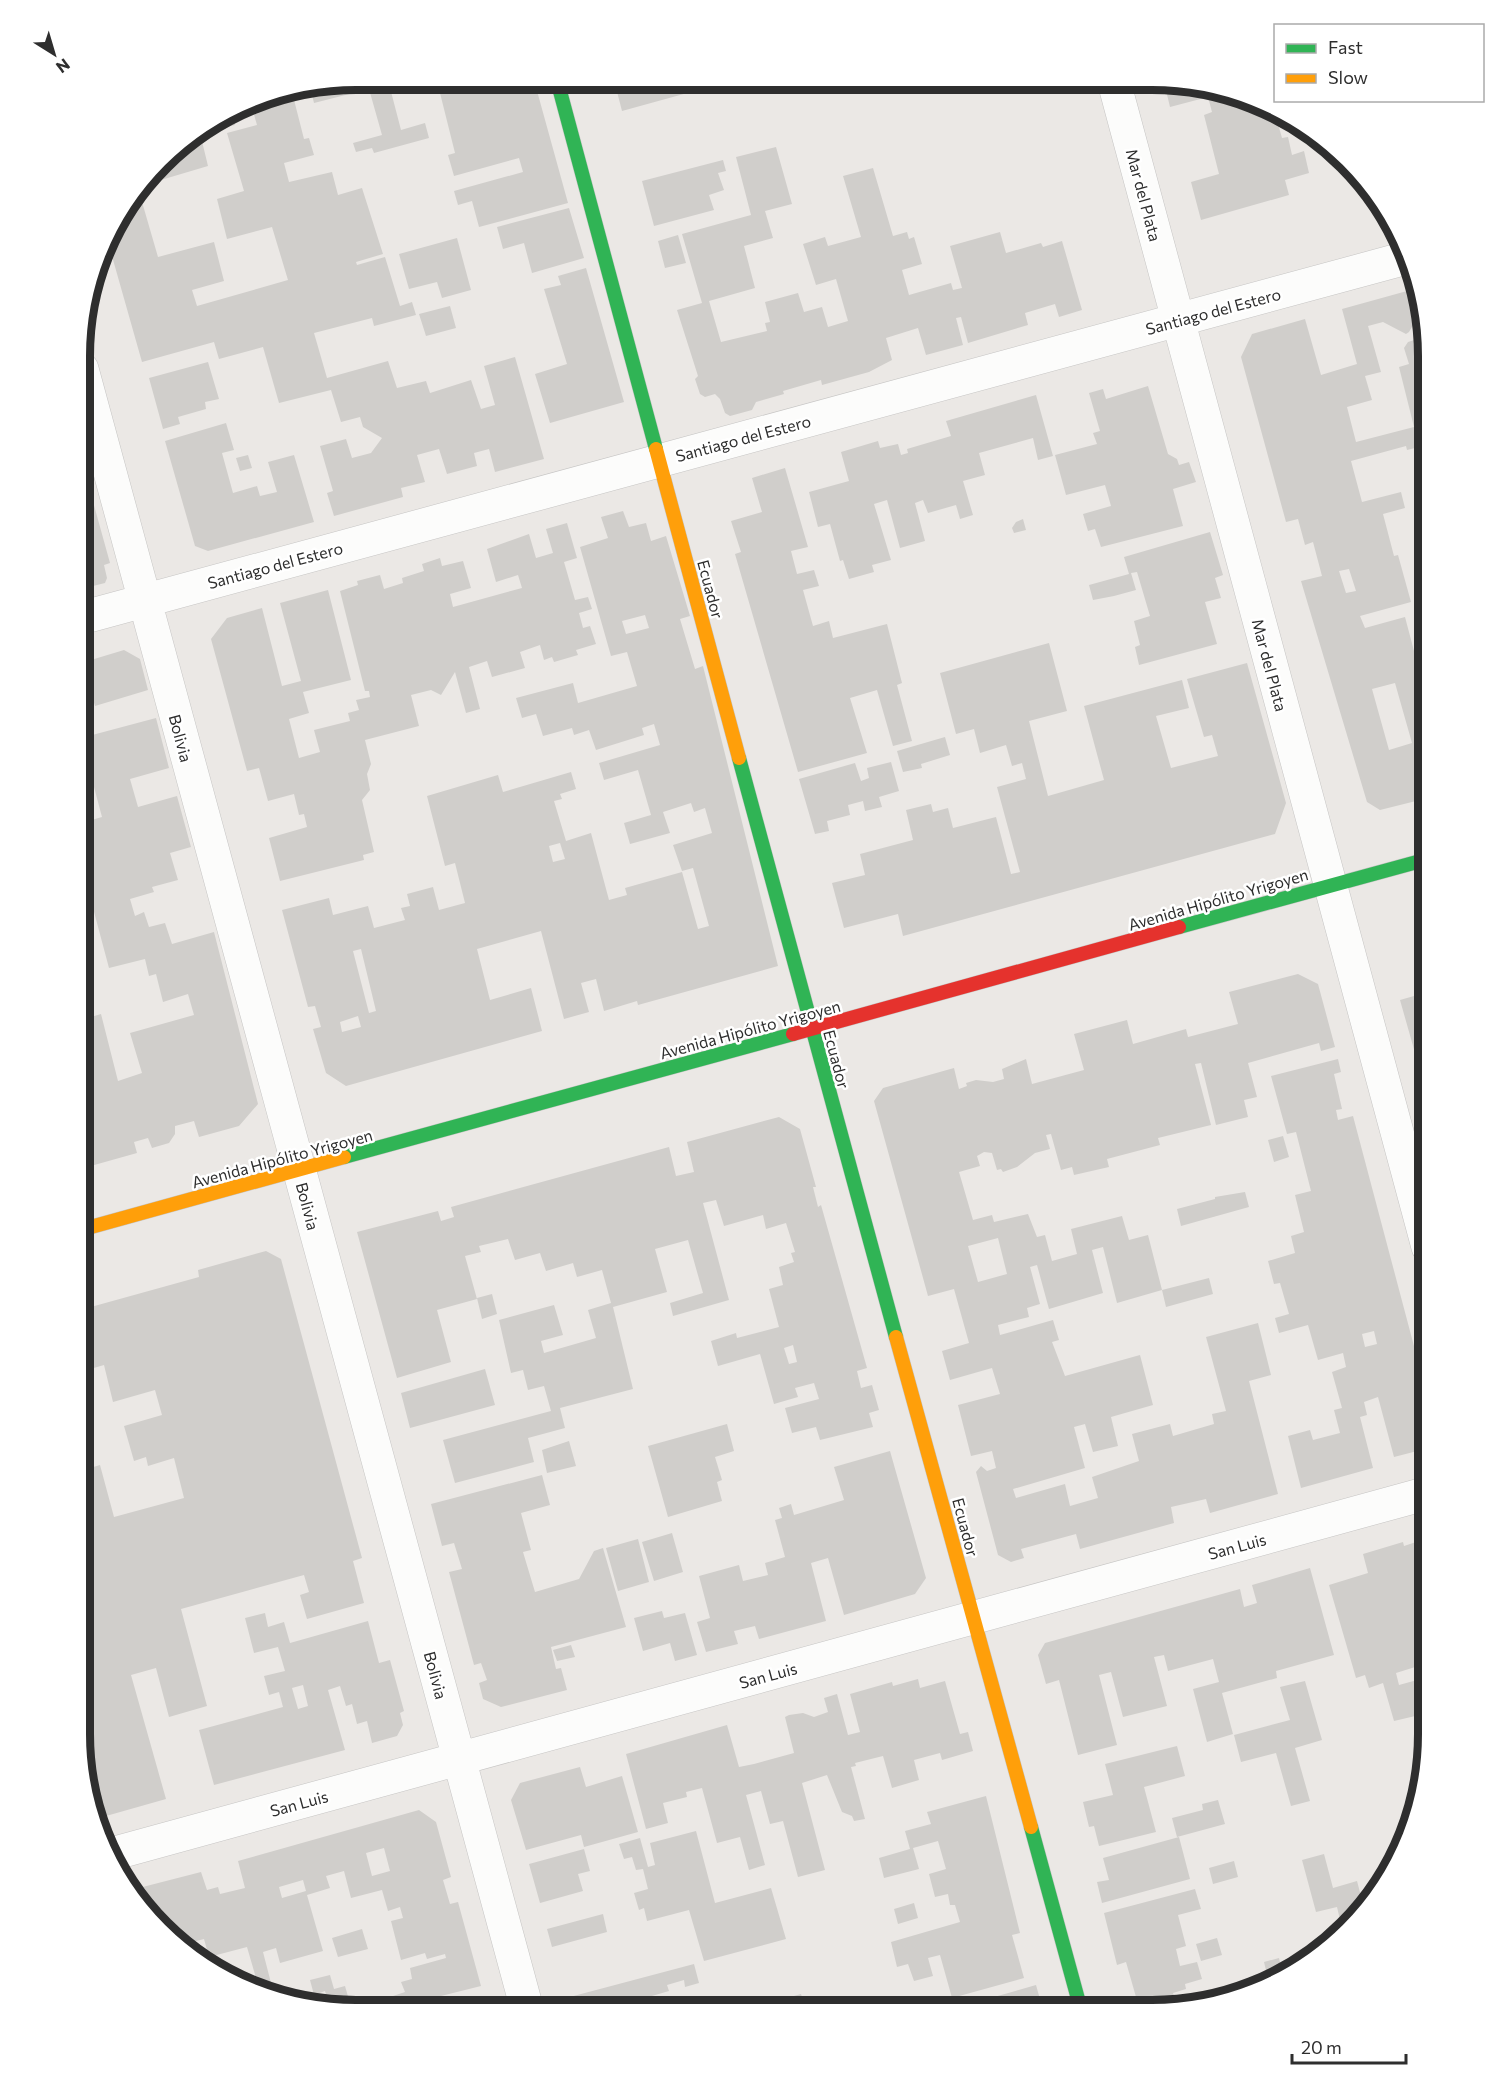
<svg xmlns="http://www.w3.org/2000/svg" width="1508" height="2090" font-family="Commissioner,sans-serif">
<style>
.building{fill:#d0cecb;fill-rule:evenodd}
.lines{fill:none;stroke-linecap:round;stroke-linejoin:round}
.street-casing{stroke:#c6c5c4;stroke-width:34}
.fast-casing{stroke:#c6c5c4;stroke-width:15}
.slow-casing{stroke:#c6c5c4;stroke-width:15}
.jam-casing{stroke:#c6c5c4;stroke-width:15}
.street{stroke:#fcfcfb;stroke-width:33}
.fast{stroke:#30b455;stroke-width:14}
.slow{stroke:#ff9f0a;stroke-width:14}
.jam{stroke:#e5322d;stroke-width:14}
.labels{text-anchor:middle;dominant-baseline:central;stroke-width:5;stroke-linejoin:round;paint-order:stroke}
.street-label{font-size:16px;fill:#2e2e2e;stroke:#fff}
.rim{fill:none;stroke:#2e2e2e;stroke-width:8}
</style>
<rect width="100%" height="100%" fill="#ebe8e5"/>
<path class="building" d="M356,80H388L401,130L425,123L429,138L374,153L372,148L356,152L353,143L382,135L369,89L314,103L310,87Z
M440,80H534L568,203L479,227L472,201L458,205L454,191L523,172L519,158L454,176L448,155L455,153L439,89L443,88Z
M614,80L719,81L720,84L622,111Z
M1164,82H1189L1245,97L1247,103L1258,100L1274,110L1282,138L1288,137L1292,155L1304,151L1309,173L1285,180L1289,195L1201,220L1191,182L1219,174L1204,115L1212,112L1208,97L1170,107Z
M299,89L292,92L304,139L309,138L314,155L284,163L289,182L332,172L338,195L362,188L383,254L356,262L357,265L385,257L400,306L412,302L416,315L374,326L372,318L314,333L327,378L388,361L397,388L426,381L430,393L471,380L481,409L495,405L484,366L515,357L544,459L495,472L489,449L474,453L477,466L447,474L439,449L417,455L425,482L401,488L403,497L334,516L327,493L333,491L320,446L346,439L352,458L371,453L382,438L363,427L360,417L341,422L331,390L279,403L263,347L219,359L214,342L142,362L108,242L116,218L134,197L140,195L158,257L214,242L224,281L192,290L197,306L288,280L272,227L227,239L217,199L244,191L227,133L257,125L251,104L267,94Z
M232,114L235,125L215,130L214,125Z
M200,133L208,166L144,185L174,148Z
M1315,134L1320,136L1328,145L1319,148Z
M776,147L792,204L765,211L773,238L744,246L755,288L709,301L721,342L767,331L765,323L770,322L765,302L798,293L804,312L822,307L828,327L848,321L836,279L816,285L803,244L825,237L828,246L861,237L843,176L873,168L893,236L907,232L909,239L914,237L922,264L902,270L909,295L951,283L953,290L962,288L950,246L1000,232L1006,253L1041,243L1043,247L1062,241L1082,310L1059,317L1055,304L1025,313L1028,325L968,343L961,317L956,318L963,345L926,355L918,328L886,338L892,360L869,372L822,385L821,380L783,391L784,394L756,402L752,410L730,416L725,413L720,399L715,394L705,397L700,394L695,379L698,376L677,310L702,303L682,234L751,215L736,157Z
M723,160L726,171L718,173L724,190L709,195L714,210L654,226L642,181Z
M569,208L584,258L532,273L524,243L503,249L497,227Z
M678,235L686,263L665,268L658,241Z
M457,238L471,290L442,298L437,282L409,289L399,254Z
M586,268L624,402L550,423L535,374L567,364L544,289L561,285L558,276Z
M1407,291L1414,295L1419,315L1409,332L1406,334L1383,322L1368,326L1381,372L1365,376L1372,400L1347,407L1356,442L1414,427L1399,367L1409,364L1404,348L1408,342L1424,337L1428,359L1421,361L1428,387V422L1417,426L1423,446L1407,450L1406,446L1351,461L1362,502L1401,492L1405,508L1383,514L1394,556L1398,555L1411,602L1360,616L1365,628L1405,617L1428,704V798L1380,810L1367,802L1301,581L1322,576L1313,542L1305,545L1298,519L1286,522L1241,357L1252,334L1305,319L1321,375L1357,364L1342,309ZM1349,569L1356,591L1346,593L1339,571ZM1395,683L1412,743L1389,750L1372,689Z
M450,306L456,328L426,336L419,314Z
M208,362L219,399L205,402L206,409L178,417L180,424L163,429L149,378Z
M1148,386L1168,454L1177,459L1179,465L1189,462L1196,482L1173,489L1183,526L1101,547L1095,529L1088,531L1083,514L1111,506L1105,485L1066,495L1055,455L1097,444L1093,433L1100,431L1089,393L1103,389L1106,399Z
M1036,395L1053,456L1038,460L1033,438L979,453L985,475L963,481L973,515L960,519L956,505L928,513L923,500L915,503L925,541L900,548L887,500L874,504L891,560L872,565L874,572L849,579L843,560L840,561L830,524L818,527L809,492L849,481L841,452L878,441L880,448L898,444L901,455L908,453L907,449L951,436L946,421Z
M226,423L234,450L222,453L233,493L257,486L260,496L277,492L268,462L294,455L314,522L208,551L195,546L165,441Z
M248,455L252,468L240,471L236,458Z
M785,468L808,547L791,551L797,574L814,570L819,586L803,590L813,626L829,621L833,638L887,624L902,683L897,685L912,741L893,746L877,690L850,698L867,753L798,772L735,554L741,552L731,521L762,512L752,478Z
M92,498L110,563L104,565L107,578L105,583L81,589L82,501Z
M623,511L629,527L646,523L651,541L666,536L690,616L680,619L695,669L703,666L778,966L638,1005L637,1001L604,1011L596,979L581,983L589,1012L564,1019L541,931L477,949L490,1000L531,988L542,1031L346,1086L326,1073L313,1029L321,1027L315,1006L308,1007L282,910L329,898L333,915L368,906L374,928L405,920L401,908L410,906L407,894L433,887L439,910L465,903L455,863L445,866L427,796L498,775L503,792L571,772L576,789L560,794L562,799L554,801L566,841L591,833L609,900L627,895L625,888L682,872L698,929L709,926L693,868L682,871L673,845L712,833L705,808L694,812L691,803L663,812L670,833L630,844L624,823L651,815L638,770L604,780L599,763L660,745L654,724L642,728L644,735L596,750L589,730L574,735L572,728L543,736L536,714L522,718L516,698L573,683L578,703L637,686L627,652L611,656L580,547L608,538L601,517ZM645,615L649,628L626,634L622,621ZM560,843L565,859L553,862L549,846ZM361,949L376,1011L369,1013L353,951ZM358,1016L361,1027L342,1032L340,1022Z
M1023,519L1026,530L1014,533L1012,528L1016,522Z
M567,523L577,558L564,562L575,600L588,597L592,609L579,613L583,628L590,626L596,644L576,650L578,655L554,662L552,657L544,660L540,645L520,652L525,668L492,677L487,661L469,667L480,709L466,713L455,672L441,695L431,690L411,695L419,726L365,740L371,764L367,774L370,790L362,800L374,852L363,855L364,860L280,881L269,838L307,827L304,814L299,815L294,794L268,801L259,768L247,771L211,639L227,618L262,608L282,686L301,681L280,603L328,590L351,680L303,692L309,713L289,719L299,758L320,752L314,730L350,721L348,713L359,710L356,700L370,697L369,691H365L340,591L358,585L357,581L380,575L384,589L403,583L402,578L424,571L422,564L440,558L442,566L463,561L471,588L450,594L453,607L522,588L518,575L496,582L487,549L529,534L536,558L553,553L546,529Z
M1210,532L1223,575L1215,578L1221,598L1205,602L1217,644L1139,665L1135,647L1140,645L1134,621L1150,616L1137,572L1131,573L1136,590L1114,596L1093,600L1089,585L1129,574L1124,557Z
M1428,547V577L1420,549Z
M1049,643L1067,711L1029,721L1048,796L1104,780L1084,706L1182,680L1189,708L1156,716L1171,768L1218,756L1212,735L1204,737L1187,679L1247,663L1286,803L1275,834L903,936L898,914L844,928L832,883L865,875L860,854L913,840L906,810L931,804L933,812L948,808L953,828L996,817L1011,874L1020,872L997,787L1026,779L1022,763L1012,766L1006,745L980,753L974,729L956,734L940,673Z
M124,650L140,659L148,690L95,706L90,690L81,693V663Z
M156,718L169,768L130,779L138,807L177,796L191,847L170,853L178,880L152,887L154,892L130,899L135,916L144,912L149,927L165,923L172,944L214,932L258,1104L239,1126L199,1137L194,1121L175,1126V1134L169,1143L152,1148L148,1138L134,1142L137,1153L80,1169L81,1020L101,1014L118,1081L142,1073L130,1033L194,1015L188,994L163,1002L156,974L149,976L145,959L109,968L93,908L81,912V879L88,877L81,853V823L102,817L81,738Z
M945,737L950,755L921,764L922,768L903,772L897,751Z
M891,762L899,791L879,797L882,807L865,811L863,801L848,805L850,815L827,821L829,831L815,834L799,779L855,763L861,781L869,778L867,768Z
M1298,974L1318,984L1335,1047L1321,1051L1319,1043L1248,1063L1257,1097L1244,1100L1248,1117L1216,1125L1201,1063L1195,1064L1211,1125L1158,1138L1160,1145L1107,1159L1109,1167L1074,1175L1072,1167L1061,1170L1051,1134L1046,1135L1050,1149L1035,1153L1017,1167L1003,1172L1001,1169L997,1170L992,1153L984,1152L977,1156L980,1166L959,1172L973,1220L992,1215L994,1222L1028,1214L1037,1237L1045,1235L1052,1261L1077,1254L1071,1229L1122,1216L1129,1240L1148,1235L1162,1290L1117,1303L1103,1247L1092,1250L1103,1293L1049,1309L1037,1265L1030,1267L1040,1304L1027,1308L1029,1317L998,1325L1000,1335L1053,1320L1059,1340L1052,1342L1065,1376L1140,1355L1153,1405L1111,1417L1118,1446L1093,1452L1085,1424L1074,1427L1085,1468L1013,1489L1016,1498L1065,1484L1070,1506L1098,1498L1092,1477L1139,1461L1132,1434L1170,1424L1173,1436L1214,1424L1212,1414L1226,1411L1206,1337L1258,1323L1271,1375L1249,1381L1278,1494L1210,1513L1206,1499L1171,1507L1174,1523L1080,1549L1076,1534L1021,1549L1024,1558L1011,1562L998,1555L976,1472L981,1466L987,1471L996,1468L992,1451L971,1456L958,1405L1000,1394L992,1368L950,1380L942,1351L969,1343L954,1289L928,1296L874,1101L883,1088L954,1068L959,1089L967,1086L966,1083L976,1080L993,1082L1004,1079L1002,1069L1026,1059L1032,1084L1084,1070L1074,1034L1127,1020L1133,1044L1186,1029L1188,1037L1238,1024L1229,992ZM998,1238L1007,1274L978,1282L968,1246Z
M1428,992V1080L1426,1081L1420,1059L1417,1060L1400,1000Z
M1338,1059L1341,1072L1334,1074L1342,1109L1336,1110L1338,1120L1353,1116L1428,1399V1420L1424,1421L1427,1433L1421,1435L1425,1449L1394,1457L1378,1397L1364,1402L1367,1415L1360,1417L1373,1468L1301,1488L1288,1436L1310,1430L1313,1440L1340,1433L1334,1410L1342,1408L1332,1372L1346,1367L1343,1353L1318,1360L1308,1325L1279,1333L1275,1318L1289,1314L1280,1283L1274,1284L1268,1261L1295,1253L1291,1236L1304,1232L1295,1195L1311,1191L1296,1132L1287,1134L1271,1076ZM1374,1331L1377,1344L1365,1347L1362,1334Z
M779,1117L800,1129L816,1187H813L818,1207L821,1205L867,1368L857,1371L861,1388L872,1385L879,1410L869,1413L873,1427L820,1440L816,1427L792,1433L785,1408L819,1399L814,1383L795,1388L798,1397L774,1404L760,1354L718,1366L711,1341L736,1333L737,1338L779,1327L769,1289L783,1285L779,1267L794,1262L791,1253L795,1252L786,1223L766,1229L763,1215L724,1226L716,1200L703,1203L729,1300L673,1316L670,1303L703,1293L688,1240L655,1249L667,1292L613,1307L633,1389L560,1408L565,1428L528,1438L534,1462L455,1483L443,1440L551,1411L544,1386L528,1390L523,1370L511,1373L499,1320L554,1305L563,1335L541,1341L544,1353L596,1338L588,1310L611,1303L602,1270L577,1277L573,1263L546,1271L540,1253L515,1260L508,1239L479,1246L481,1252L465,1256L477,1299L437,1310L451,1362L397,1378L357,1232L438,1211L441,1221L454,1217L451,1207L669,1147L676,1176L694,1172L687,1142ZM793,1345L797,1362L789,1364L784,1348Z
M1283,1136L1289,1157L1274,1162L1268,1140Z
M1245,1192L1249,1207L1181,1226L1177,1209L1215,1199V1197Z
M266,1251L281,1259L362,1558L353,1561L364,1603L307,1619L300,1595L309,1592L304,1575L181,1609L207,1706L169,1717L156,1668L131,1675L166,1799L99,1818L80,1735V1527L85,1526L80,1508V1471L100,1465L114,1517L184,1498L174,1458L148,1466L146,1457L134,1461L124,1426L162,1415L155,1390L113,1402L104,1365L80,1372V1310L199,1277L198,1270Z
M1209,1278L1213,1294L1166,1307L1162,1290Z
M492,1294L497,1314L482,1319L477,1298Z
M485,1369L495,1405L410,1428L401,1393Z
M727,1424L734,1451L715,1457L722,1480L717,1482L722,1501L668,1517L648,1446Z
M569,1441L576,1466L547,1473L542,1450Z
M890,1451L926,1578L915,1594L844,1615L828,1558L811,1563L826,1621L759,1639L755,1626L734,1631L738,1644L706,1652L697,1622L710,1618L699,1576L739,1565L743,1581L768,1575L765,1563L785,1557L775,1520L782,1518L779,1508L791,1504L794,1515L844,1500L834,1467Z
M542,1475L550,1505L521,1513L531,1550L523,1552L535,1592L579,1579L594,1551L603,1548L626,1627L551,1647L556,1669L561,1668L567,1690L501,1707L483,1699L479,1683L487,1680L481,1663L474,1665L449,1572L462,1569L454,1543L442,1546L431,1504Z
M672,1533L683,1572L654,1581L642,1542Z
M638,1539L649,1582L618,1591L606,1548Z
M1419,1541L1425,1562L1428,1561V1575L1416,1579L1427,1616L1417,1619L1428,1663L1396,1673L1399,1685L1428,1677V1713L1394,1721L1383,1683L1369,1688L1365,1675L1356,1678L1329,1585L1368,1573L1363,1554L1403,1542L1404,1546Z
M1310,1568L1334,1655L1276,1671L1277,1678L1222,1693L1233,1734L1207,1742L1193,1689L1219,1682L1213,1659L1168,1671L1164,1655L1154,1657L1167,1706L1123,1717L1111,1672L1099,1675L1117,1745L1078,1755L1059,1680L1046,1684L1038,1655L1045,1643L1240,1589L1244,1607L1257,1603L1252,1585Z
M662,1611L664,1618L685,1613L697,1655L675,1661L670,1643L643,1651L634,1618Z
M265,1613L268,1627L284,1622L290,1643L368,1621L379,1663L390,1660L404,1711L400,1713L403,1725L397,1736L372,1743L367,1721L357,1724L352,1704L346,1706L340,1686L328,1690L345,1750L214,1785L199,1730L283,1707L279,1692L269,1695L264,1676L285,1671L278,1647L254,1653L245,1618ZM303,1685L308,1706L298,1709L292,1688Z
M571,1645L575,1657L557,1661L553,1650Z
M918,1679L920,1688L945,1681L960,1734L968,1732L973,1751L942,1760L940,1753L914,1760L919,1780L892,1788L883,1756L855,1763L856,1766L851,1767L865,1819L854,1821L852,1816L842,1812L827,1775L802,1783L825,1870L798,1877L783,1821L770,1824L761,1791L746,1795L765,1865L749,1870L740,1837L717,1843L702,1788L686,1792L687,1797L663,1803L668,1823L646,1829L626,1754L727,1725L739,1767L754,1764L794,1753L785,1717L789,1715L803,1713L814,1717L828,1712L824,1698L837,1694L848,1735L860,1732L850,1694L892,1682L893,1686Z
M1305,1681L1322,1740L1295,1748L1310,1801L1291,1806L1276,1753L1241,1762L1234,1735L1290,1720L1280,1687Z
M1177,1746L1185,1776L1144,1787L1156,1832L1099,1846L1094,1826L1089,1827L1083,1802L1113,1795L1105,1764Z
M580,1767L586,1787L622,1776L638,1832L584,1847L581,1835L526,1850L511,1800L520,1783Z
M1424,1770L1421,1789L1416,1772Z
M986,1796L1020,1933L1012,1935L1024,1978L952,1998L940,1955L928,1958L933,1976L914,1981L908,1964L897,1967L891,1942L960,1922L955,1905H950L948,1894L935,1897L929,1874L946,1869L938,1841L913,1848L919,1869L884,1878L879,1858L910,1849L905,1831L931,1824L927,1812Z
M1218,1800L1225,1824L1177,1837L1172,1818L1203,1810L1202,1804Z
M419,1810L436,1822L451,1877L443,1880L450,1904L458,1902L481,1986L393,2008L390,1997L405,1992L401,1982L412,1979L410,1968L446,1958L445,1954L427,1959L425,1953L401,1960L391,1921L403,1918L400,1907L388,1911L382,1890L351,1898L344,1871L326,1876L330,1888L307,1895L323,1951L280,1963L276,1948L263,1952L271,1983L261,1986L258,1985L247,1947L209,1957L204,1939L181,1945L148,1916L131,1890L201,1872L207,1890L218,1887L220,1894L245,1888L238,1861ZM384,1848L390,1871L372,1876L366,1853ZM303,1880L306,1891L282,1898L279,1887Z
M696,1831L715,1903L771,1888L786,1939L704,1961L689,1910L647,1921L644,1908L639,1910L634,1893L648,1889L643,1869L636,1870L632,1857L624,1859L619,1844L640,1838L648,1867L655,1865L650,1843Z
M1179,1837L1190,1879L1102,1903L1097,1882L1109,1880L1103,1858Z
M584,1849L590,1871L578,1874L583,1891L540,1903L529,1864Z
M1324,1854L1333,1888L1357,1881L1362,1900L1365,1899L1367,1905L1354,1920L1341,1924L1337,1907L1316,1912L1302,1860Z
M1234,1861L1238,1877L1213,1884L1209,1868Z
M1195,1889L1201,1909L1178,1915L1186,1946L1176,1949L1180,1966L1197,1962L1202,1979L1185,1984L1186,1989L1173,1993L1176,2003L1195,1997L1196,2000L1153,2010H1129L1126,1999L1136,1997L1126,1962L1117,1965L1104,1913Z
M914,1903L918,1918L898,1924L894,1909Z
M603,1914L607,1932L552,1947L547,1929Z
M362,1929L368,1949L338,1957L332,1938Z
M1217,1938L1222,1955L1201,1961L1196,1944Z
M1279,1958L1283,1976L1269,1983L1264,1962Z
M694,1964L699,1983L685,1987L684,1980L667,1985L669,1991L645,1998L649,2009H569L566,1998Z
M330,1975L334,1989L345,1986L349,2000L329,2006L325,1991L314,1995L310,1980Z
M1036,1985L1043,2010H982L980,2001Z
M801,1994L806,2010L748,2009Z
M695,1999L698,2009H660V2008Z"/>
<g class="lines">
<defs>
<path id="street" d="M1114,82L1428,1247
M82,369L527,2009
M81,618L1406,258
M108,1855L1428,1493"/>
<path id="fast" d="M557,80L656,449
M739,758L896,1337
M1179,927L1428,859
M344,1157L793,1034
M1031,1827L1081,2010"/>
<path id="slow" d="M656,449L739,758
M80,1230L344,1157
M896,1337L1031,1827"/>
<path id="jam" d="M793,1034L1179,927"/>
</defs>
<use href="#street" class="street-casing"/>
<use href="#fast" class="fast-casing"/>
<use href="#slow" class="slow-casing"/>
<use href="#jam" class="jam-casing"/>
<use href="#street" class="street"/>
<use href="#fast" class="fast"/>
<use href="#slow" class="slow"/>
<use href="#jam" class="jam"/>
</g>
<g class="labels">
<g class="street-label">
<text transform="translate(1144 195) rotate(75)">Mar del Plata</text>
<text transform="translate(1213 311) rotate(-15)">Santiago del Estero</text>
<text transform="translate(743 438) rotate(-15)">Santiago del Estero</text>
<text transform="translate(275 565) rotate(-15)">Santiago del Estero</text>
<text transform="translate(711 589) rotate(75)">Ecuador</text>
<text transform="translate(1270 665) rotate(75)">Mar del Plata</text>
<text transform="translate(181 738) rotate(75)">Bolivia</text>
<text transform="translate(1218 899) rotate(-16)">Avenida Hipólito Yrigoyen</text>
<text transform="translate(750 1029) rotate(-15)">Avenida Hipólito Yrigoyen</text>
<text transform="translate(837 1059) rotate(75)">Ecuador</text>
<text transform="translate(282 1158) rotate(-15)">Avenida Hipólito Yrigoyen</text>
<text transform="translate(308 1206) rotate(75)">Bolivia</text>
<text transform="translate(966 1527) rotate(75)">Ecuador</text>
<text transform="translate(1237 1546) rotate(-15)">San Luis</text>
<text transform="translate(436 1675) rotate(75)">Bolivia</text>
<text transform="translate(768 1675) rotate(-15)">San Luis</text>
<text transform="translate(299 1803) rotate(-15)">San Luis</text>
</g>
</g>
<path d="M0 0H1508V2090H0ZM356 90H1152A266 266 0 0 1 1418 356V1734A266 266 0 0 1 1152 2000H356A266 266 0 0 1 90 1734V356A266 266 0 0 1 356 90Z" fill="#fff" fill-rule="evenodd"/>
<path class="rim" d="M356 90H1152A266 266 0 0 1 1418 356V1734A266 266 0 0 1 1152 2000H356A266 266 0 0 1 90 1734V356A266 266 0 0 1 356 90Z"/>
<rect x="1274" y="24" width="210" height="78" fill="#ffffff" stroke="#ababab" stroke-width="1.5"/>
<rect x="1286" y="44" width="30" height="9" fill="#30b455" stroke="#ababab" stroke-width="1.5"/>
<text x="1328" y="54" font-size="18" fill="#2e2e2e">Fast</text>
<rect x="1286" y="74" width="30" height="9" fill="#ff9f0a" stroke="#ababab" stroke-width="1.5"/>
<text x="1328" y="84" font-size="18" fill="#2e2e2e">Slow</text>
<g transform="translate(54 54) rotate(143)" stroke="#ffffff" stroke-width="4.5" paint-order="stroke">
<path d="M0-4.5L10 22L0 15L-10 22Z" fill="#2e2e2e"/>
<text y="-9" font-size="16" font-weight="bold" text-anchor="middle" fill="#2e2e2e">N</text>
</g>
<path d="M1292 2054v9h114v-9" fill="none" stroke="#2e2e2e" stroke-width="3"/>
<text x="1301" y="2054" font-size="18" fill="#2e2e2e" stroke="#ffffff" stroke-width="4.5" paint-order="stroke">20 m</text>
</svg>
